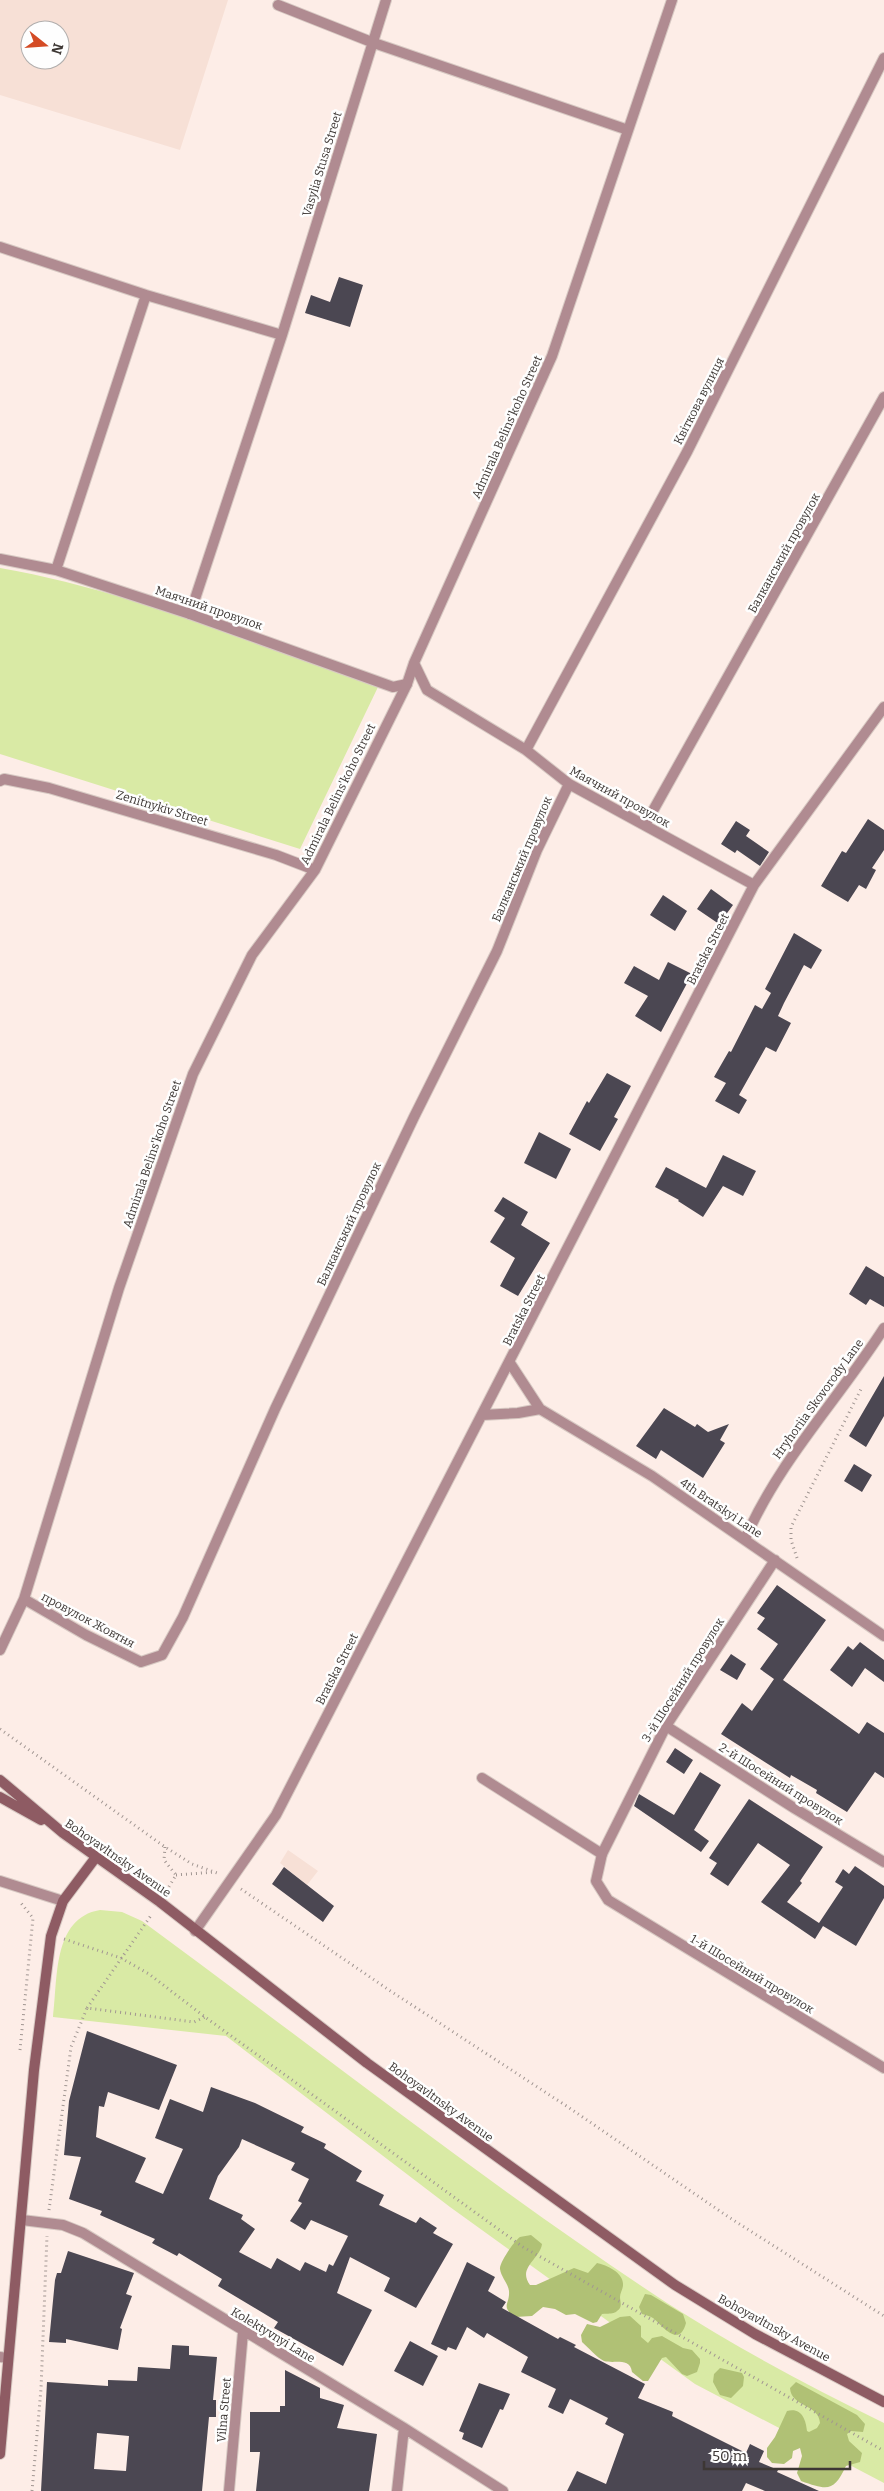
<svg xmlns="http://www.w3.org/2000/svg" width="884" height="2491" font-family="Bitter,serif">
<style>
.built{fill:#f7e0d6;fill-rule:evenodd}
.green{fill:#d9eaa5}
.forest{fill:#b0c175}
.building{fill:#4b4752;fill-rule:evenodd}
.lines{fill:none;stroke-linecap:round;stroke-linejoin:round}
.lane-casing{stroke:#d7c9c3;stroke-width:12}
.street-casing{stroke:#d7c9c3;stroke-width:12}
.secondary-casing{stroke:#d7c9c3;stroke-width:12}
.path{stroke:#a19692;stroke-width:3;stroke-dasharray:1 4;stroke-linecap:butt}
.lane{stroke:#b08b91;stroke-width:10}
.street{stroke:#b08b91;stroke-width:10}
.secondary{stroke:#8e5b63;stroke-width:10}
.labels{text-anchor:middle;dominant-baseline:central;stroke-width:5;stroke-linejoin:round;paint-order:stroke}
.street-label{font-size:12px;fill:#3d3734;stroke:#fefefe}
</style>
<rect width="100%" height="100%" fill="#fdede7"/>
<path class="built" d="M0,0H228L180,150L0,95ZM30,30H60V60H30Z
M288,1850L318,1871L307,1885L280,1863Z"/>
<path class="green" d="M0,568C130,591 254,642 378,687L300,849L0,754Z
M100,1910L122,1912L142,1921C317,2049 486,2184 667,2303C737,2348 810,2387 884,2423V2483L695,2384L450,2207L226,2036L53,2017C58,1980 52,1918 100,1910Z"/>
<path class="forest" d="M531,2235L542,2244C540,2259 517,2268 530,2285H536L574,2268L588,2273L597,2263C607,2265 624,2273 623,2285C623,2289 620,2293 620,2297C620,2302 623,2307 617,2311C613,2315 606,2313 602,2314L597,2322L593,2323L575,2314L566,2315L555,2309L543,2307L532,2316L515,2317C500,2306 510,2305 509,2291C508,2283 501,2277 500,2269C499,2263 515,2240 520,2237C523,2236 528,2236 531,2235Z
M645,2294L651,2295L683,2314L686,2323C679,2350 660,2323 653,2318C650,2316 646,2315 642,2314L639,2307Z
M630,2316L641,2326V2337L648,2343L652,2338L662,2336L683,2348L692,2350L700,2359V2363L697,2372L687,2376L682,2374L666,2357L662,2358L648,2381H643L632,2372C630,2357 614,2364 604,2361C596,2357 589,2348 582,2342L581,2335L587,2324L600,2327L620,2317Z
M720,2368L742,2373L744,2377L743,2386L731,2398L720,2395L713,2382L714,2374Z
M796,2382L857,2415L865,2424L863,2432L851,2431L847,2434L849,2441L862,2453L860,2462L846,2466C834,2491 829,2491 801,2481L797,2473L802,2456L800,2448L793,2451L792,2458L784,2464L772,2463L767,2457V2448L775,2437L787,2411C801,2407 806,2419 807,2431L809,2432L817,2428L820,2423C819,2404 791,2407 790,2388Z"/>
<path class="building" d="M339,277L363,285L350,327L305,313L311,295L330,302Z
M868,819L884,830V850L872,868L876,870L866,889L859,885L848,902L821,886L842,851L846,853Z
M736,821L750,830L746,836L769,852L760,866L737,850L735,853L721,844Z
M711,889L733,905L719,924L697,909Z
M663,895L687,911L675,931L650,915Z
M794,933L822,950L811,969L804,965L784,1003L778,1016L791,1023L776,1052L766,1047L739,1095L747,1100L739,1114L715,1101L726,1083L714,1077L729,1051L731,1052L755,1005L762,1009L771,993L765,989Z
M668,962L692,974L661,1032L635,1016L648,996L624,983L634,966L659,980Z
M607,1073L631,1086L614,1117L618,1119L600,1151L569,1134L587,1101L589,1103Z
M539,1132L571,1149L556,1179L524,1163Z
M723,1155L756,1171L743,1196L723,1186L703,1217L678,1201L679,1200L655,1187L666,1167L706,1188Z
M503,1197L528,1212L521,1225L550,1243L518,1296L500,1286L515,1258L490,1242L505,1218L494,1211Z
M866,1266L884,1277V1307L870,1299L866,1305L849,1294Z
M884,1376V1416L866,1447L849,1436Z
M664,1408L695,1427L697,1424L708,1432L729,1424L720,1440L725,1443L703,1478L661,1450L656,1459L636,1446Z
M854,1464L872,1475L862,1492L844,1481Z
M777,1585L826,1620L783,1680L859,1734L867,1722L884,1733V1778L875,1772L847,1812L816,1793L817,1790L791,1775L790,1778L721,1734L742,1703L752,1711L774,1679L760,1669L778,1644L757,1629L765,1618L757,1613Z
M860,1642L884,1660V1682L865,1668L852,1687L830,1670L848,1646L853,1650Z
M731,1654L746,1664L737,1680L720,1670Z
M675,1748L693,1760L684,1774L666,1762Z
M700,1772L721,1785L694,1830L709,1841L701,1852L634,1806L639,1794L674,1815Z
M749,1799L823,1847L800,1881L802,1883L787,1902L819,1923L843,1887L835,1882L843,1869L849,1874L855,1866L884,1886V1898L856,1946L823,1926L815,1939L761,1902L790,1865L758,1843L728,1886L710,1874L717,1863L709,1858Z
M284,1867L334,1906L323,1922L272,1884Z
M87,2031L177,2065L159,2110L108,2092L104,2107L99,2106L96,2137L146,2158L135,2182L163,2194L183,2149L155,2138L170,2099L203,2112L211,2087L255,2103L304,2127L301,2132L326,2144L324,2148L362,2171L356,2181L384,2195L379,2205L416,2223L420,2217L437,2228L433,2233L453,2244L416,2308L384,2291L390,2278L350,2257L337,2293L372,2310L343,2366L274,2328L278,2322L218,2286L222,2279L179,2253L177,2256L152,2243L155,2239L100,2215L102,2211L69,2199L81,2157L64,2155L69,2101ZM242,2139L295,2163L291,2170L309,2179L298,2201L302,2203L290,2221L305,2230L311,2220L348,2236L333,2266L329,2264L326,2272L305,2262L300,2271L277,2258L271,2269L239,2252L255,2229L241,2219L243,2215L209,2199L218,2176L239,2147Z
M68,2251L134,2273L126,2294L132,2296L120,2328L122,2329L118,2350L66,2339V2343L49,2342L55,2280L57,2273H61Z
M467,2262L495,2277L488,2291L506,2302L502,2308L558,2339L560,2337L576,2345L574,2347L645,2384L638,2398L673,2412L672,2416L746,2453L750,2444L764,2451L759,2462L778,2470L777,2472L819,2491H765L746,2483L742,2491H567L577,2471L606,2484L624,2434L605,2424L608,2418L570,2399L563,2414L548,2407L556,2389L521,2372L528,2357L487,2333L484,2338L467,2327L456,2350L448,2347L446,2351L431,2344Z
M410,2341L438,2356L423,2386L394,2371Z
M172,2345L189,2346V2355L217,2357L213,2400H216V2417H209L202,2491H41L47,2382L108,2386V2380L137,2381L138,2367L170,2369ZM97,2433L129,2436L126,2471L94,2469Z
M285,2370L320,2388V2398L344,2405L337,2428L377,2434L369,2491H256L260,2452H250V2412H280V2406H285Z
M479,2383L510,2394L503,2410L500,2409L482,2448L462,2439L464,2433L459,2431Z"/>
<g class="lines">
<defs>
<path id="lane" d="M190,614L393,687L407,684
M482,1778L602,1854"/>
<path id="street" d="M278,5L374,43L628,130
M0,247L146,295L282,335
M0,559L56,570L190,614L282,335L386,0
M56,570L146,295
M414,663L427,690L526,750L569,784L754,885
M526,750L687,452L884,58
M0,781L4,779L49,788L276,855L315,870
M645,825L884,397
M510,1363L540,1409L652,1476L884,1636
M482,1415L518,1413L540,1409
M745,1539C780,1459 838,1400 884,1328
M775,1560L666,1726L602,1854L596,1881L608,1900L884,2068
M24,1599L86,1635L141,1662L162,1655L183,1617L275,1409L414,1117L497,951L537,850L569,784
M0,1650L24,1599L119,1288L193,1074L252,955L315,870L407,684L414,663L552,356L672,0
M666,1726L794,1808L884,1862
M0,1881L63,1901
M195,1931L276,1815L754,885L884,707
M22,2220L63,2225L83,2233L404,2428L503,2491
M0,2357L8,2358
M229,2491L243,2332
M397,2491L404,2428"/>
<path id="secondary" d="M0,1780L63,1833L160,1902L367,2063L675,2285L755,2334L884,2402
M0,1797L41,1820
M0,2454L34,2070L51,1936L63,1901L96,1857"/>
</defs>
<use href="#lane" class="lane-casing"/>
<use href="#street" class="street-casing"/>
<use href="#secondary" class="secondary-casing"/>
<path class="path" d="M797,1558L791,1540V1527L861,1389
M0,1729L165,1847L192,1864L220,1874
M165,1847L164,1860L176,1875L167,1890
M176,1875L215,1872
M241,1889L389,1990L568,2107L730,2218L884,2316
M64,1939L121,1958L149,1974L205,2017L523,2247L884,2451
M87,2008L152,1914
M20,2050L33,1918L21,1903
M49,2210L71,2047L87,2008L194,2022L205,2017
M32,2491L41,2389L47,2236"/>
<use href="#lane" class="lane"/>
<use href="#street" class="street"/>
<use href="#secondary" class="secondary"/>
</g>
<g class="labels">
<g class="street-label">
<text transform="translate(322 164) rotate(-73)">Vasylia Stusa Street</text>
<text transform="translate(699 401) rotate(-63)">Квіткова вулиця</text>
<text transform="translate(507 427) rotate(-66)">Admirala Belins'koho Street</text>
<text transform="translate(784 553) rotate(-61)">Балканський провулок</text>
<text transform="translate(209 608) rotate(19)">Маячний провулок</text>
<text transform="translate(338 794) rotate(-64)">Admirala Belins'koho Street</text>
<text transform="translate(620 797) rotate(29)">Маячний провулок</text>
<text transform="translate(162 808) rotate(17)">Zenitnykiv Street</text>
<text transform="translate(522 859) rotate(-67)">Балканський провулок</text>
<text transform="translate(708 949) rotate(-63)">Bratska Street</text>
<text transform="translate(152 1154) rotate(-71)">Admirala Belins'koho Street</text>
<text transform="translate(349 1224) rotate(-65)">Балканський провулок</text>
<text transform="translate(524 1310) rotate(-63)">Bratska Street</text>
<text transform="translate(818 1399) rotate(-54)">Hryhoriia Skovorody Lane</text>
<text transform="translate(721 1508) rotate(34)">4th Bratskyi Lane</text>
<text transform="translate(88 1620) rotate(28)">провулок Жовтня</text>
<text transform="translate(337 1669) rotate(-63)">Bratska Street</text>
<text transform="translate(683 1680) rotate(-58)">3-й Шосейний провулок</text>
<text transform="translate(781 1784) rotate(32)">2-й Шосейний провулок</text>
<text transform="translate(118 1858) rotate(35)">Bohoyavltnsky Avenue</text>
<text transform="translate(752 1974) rotate(31)">1-й Шосейний провулок</text>
<text transform="translate(441 2102) rotate(36)">Bohoyavltnsky Avenue</text>
<text transform="translate(774 2328) rotate(29)">Bohoyavltnsky Avenue</text>
<text transform="translate(273 2335) rotate(31)">Kolektyvnyi Lane</text>
<text transform="translate(224 2410) rotate(-85)">Vilna Street</text>
</g>
</g>
<g transform="translate(45 45) rotate(107)"><circle r="24" fill="#fefefe" stroke="#b1aead"/>
<path d="M0-4L9 19L0 12L-9 19Z" fill="#d44b25"/>
<text y="-8" font-size="14" font-weight="bold" text-anchor="middle" fill="#3d3734">N</text>
</g>
<path d="M704 2461v8h146v-8" fill="none" stroke="#3d3734" stroke-width="2.5"/>
<text x="712" y="2461" font-size="15" fill="#3d3734" stroke="#fefefe" stroke-width="4" paint-order="stroke">50 m</text>
</svg>
